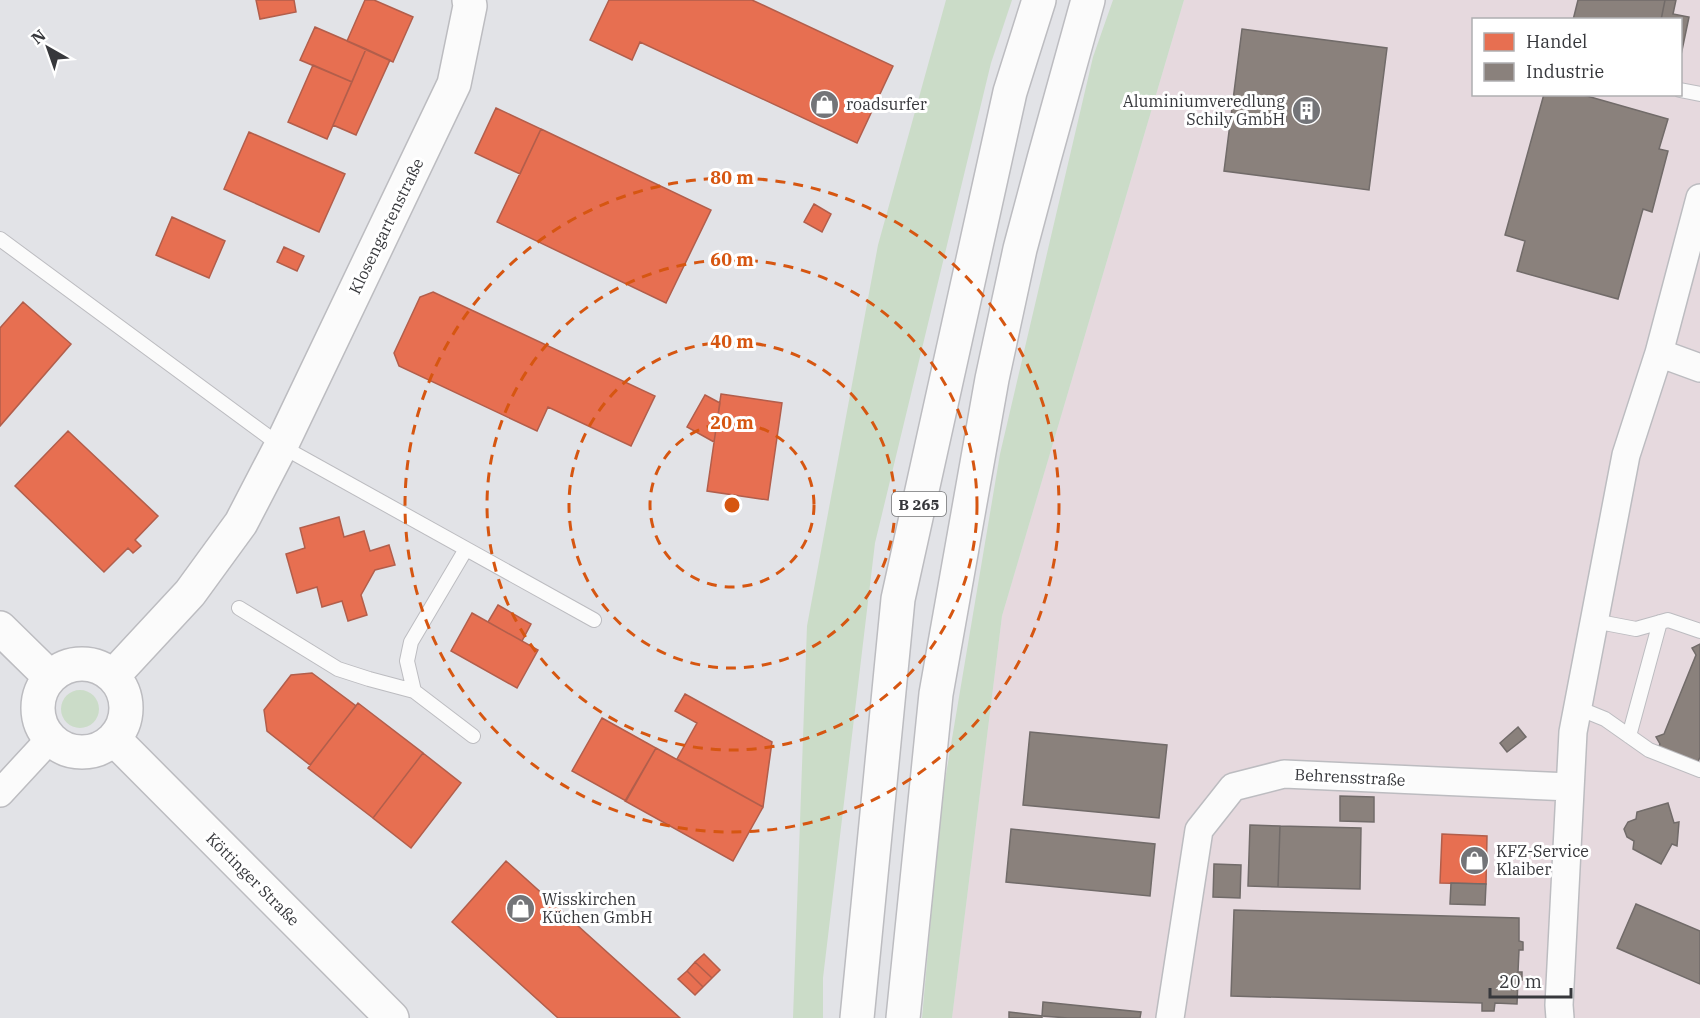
<svg xmlns="http://www.w3.org/2000/svg" width="1700" height="1018" font-family="'IBM Plex Serif',serif">
<style>
.industrial{fill:#e6d9de;fill-rule:evenodd}
.green{fill:#cbdcc8}
.shops{fill:#e76f51;stroke:#b25e4b;stroke-width:1.5}
.industry{fill:#8a817c;stroke:#716b69;stroke-width:1.5}
.lines{fill:none;stroke-linecap:round;stroke-linejoin:round}
.lane-casing{stroke:#bcbcc0;stroke-width:16}
.street-casing{stroke:#bcbcc0;stroke-width:30}
.secondary-casing{stroke:#bcbcc0;stroke-width:36}
.primary-casing{stroke:#bcbcc0;stroke-width:36}
.lane{stroke:#fbfbfb;stroke-width:14}
.street{stroke:#fbfbfb;stroke-width:27}
.secondary{stroke:#fbfbfb;stroke-width:33}
.primary{stroke:#fbfbfb;stroke-width:33}
.ring{fill:none;stroke:#d65611;stroke-width:3;stroke-dasharray:10 8}
.labels{text-anchor:middle;dominant-baseline:central;stroke-width:6;stroke-linejoin:round;paint-order:stroke}
.shield{fill:#fff;stroke:#737476;stroke-width:1.5}
.shield-label{font-size:15px;font-weight:bold;fill:#37383c}
.poi-label{font-size:16px;fill:#37383c;stroke:#fff;text-anchor:start}
.street-label{font-size:16px;fill:#37383c;stroke:#fff}
.centre{fill:#d65611;stroke:#fff;stroke-width:3}
.ring-label{font-size:18px;text-anchor:middle;font-weight:bold;fill:#d65611;stroke:#fff;stroke-width:6;stroke-linejoin:round;paint-order:stroke}
</style>
<rect width="100%" height="100%" fill="#e2e3e7"/>
<path class="industrial" d="M1184,0H1700V1018H952L1002,616ZM1474,20H1680V94H1474Z"/>
<path class="green" d="M946,0H1012L991,63L875,543L823,978V1018H793L807,626L878,245Z
M1113,0H1184L1002,616L952,1018H922L941,804L1000,454L1093,57Z
M61 709a19 19 0 1 1 38 0a19 19 0 1 1-38 0Z"/>
<path class="shops" d="M256,0H294L296,12L260,19Z
M365,0H374L413,17L393,62L347,41Z
M609,0H752L893,66L857,143L640,42L632,60L590,40Z
M315,27L366,49L352,82L300,60Z
M366,49L390,60L356,135L333,125Z
M313,65L352,82L327,139L288,122Z
M496,108L541,129L520,174L475,153Z
M541,129L711,210L666,303L497,222Z
M249,132L345,174L319,232L224,189Z
M814,204L831,214L822,232L804,222Z
M172,217L225,241L209,278L156,255Z
M284,247L304,256L297,271L277,262Z
M433,292L655,396L631,446L548,407L537,431L399,366L394,353L420,297Z
M23,302L71,344L0,426V328Z
M721,394L782,403L768,500L707,491Z
M705,395L720,403L714,442L687,427Z
M68,431L158,516L135,540L141,546L133,553L128,548L104,572L15,486Z
M339,517L344,537L364,531L370,551L389,545L395,565L375,570L361,595L367,615L348,621L342,601L322,607L317,587L297,593L286,554L305,548L300,528Z
M498,605L531,624L522,641L488,622Z
M472,613L538,650L517,688L451,651Z
M312,673L356,706L310,765L267,731L264,710L291,675Z
M685,694L772,742L763,807L677,759L697,723L675,711Z
M358,703L423,753L373,818L308,768Z
M602,718L656,748L626,801L572,771Z
M656,748L763,807L733,861L625,801Z
M423,753L461,783L411,848L373,818Z
M1442,834L1487,836L1486,884L1440,883Z
M506,861L680,1018H558L452,922Z
M704,954L720,970L712,978L695,962Z
M695,962L712,978L703,987L687,971Z
M687,971L703,987L695,995L678,979Z"/>
<path class="industry" d="M1578,0H1665L1661,20H1573Z
M1665,0H1676L1673,14L1689,17L1681,55L1680,20H1661Z
M1242,29L1387,48L1369,190L1224,171Z
M1544,94H1580L1668,119L1659,149L1668,151L1652,212L1643,209L1618,299L1517,271L1525,241L1505,235Z
M1700,644V757L1697,764L1658,748L1660,744L1656,737L1664,734L1696,655L1692,648Z
M1518,727L1526,737L1507,752L1500,743Z
M1030,732L1167,745L1159,818L1023,805Z
M1340,796L1374,797V822L1340,821Z
M1668,803L1674,823L1679,822L1677,846L1672,844L1661,864L1633,849L1634,841L1627,837L1624,829L1628,822L1636,819L1637,812Z
M1250,825L1280,826L1278,887L1248,886Z
M1280,826L1361,828L1360,889L1278,887Z
M1011,829L1155,844L1150,896L1006,882Z
M1214,864L1241,865L1240,898L1213,897Z
M1451,883L1486,884L1485,905L1450,904Z
M1636,904L1700,931V984L1617,948Z
M1234,910L1519,918V941L1523,942V950H1519L1518,972H1522V980H1518L1517,1004L1495,1003L1494,1011H1482V1003L1231,996Z
M1043,1002L1141,1012L1140,1018H1068L1042,1016Z
M1009,1012L1042,1016V1018H1009Z"/>
<g class="lines">
<defs>
<path id="lane" d="M1680,90L1700,94
M0,239L281,446L594,620
M466,549L411,642L407,661L414,691L473,736
M239,608L338,669L369,679L414,691
M1594,621L1636,629L1668,620L1700,631
M1578,708L1605,719L1649,750L1700,770
M1629,736L1660,622"/>
<path id="street" d="M1659,353L1700,368
M0,793L50,739
M1170,1018L1199,830L1233,787L1284,774L1570,787
M1560,1018L1559,1005L1573,732L1626,455L1659,353L1700,198"/>
<path id="secondary" d="M0,628L50,677
M38 708a44 44 0 1 1 88 0a44 44 0 1 1-88 0Z
M113,676L190,593L241,523L281,446L454,84L470,6L469,0
M114,739L392,1018"/>
<path id="primary" d="M857,1018L898,599L1010,92L1039,0
M903,1018L936,694L992,379L1020,249L1044,159L1088,0"/>
</defs>
<use href="#lane" class="lane-casing"/>
<use href="#street" class="street-casing"/>
<use href="#secondary" class="secondary-casing"/>
<use href="#primary" class="primary-casing"/>
<use href="#lane" class="lane"/>
<use href="#street" class="street"/>
<use href="#secondary" class="secondary"/>
<use href="#primary" class="primary"/>
</g>
<g class="ring">
<circle cx="732" cy="505" r="82"/>
<circle cx="732" cy="505" r="163"/>
<circle cx="732" cy="505" r="245"/>
<circle cx="732" cy="505" r="327"/>
</g>
<defs>
<symbol id="shop-disc" viewBox="-11 -11 22 22"><circle r="9.5" fill="#737478" stroke="#fff"/><path d="M-5-2.5h2.3a2.7 3.5 0 0 1 5.4 0H5L5.5 6h-11ZM-1.5-2.5h3a1.5 2.3 0 0 0-3 0Z" fill="#fff"/></symbol>
<symbol id="building-disc" viewBox="-11 -11 22 22"><circle r="9.5" fill="#737478" stroke="#fff"/><path d="M-4-6H4V6H1V3H-1V6H-4ZM-2.5-4.3h1.7v1.8h-1.7ZM.8-4.3h1.7v1.8H.8ZM-2.5-1h1.7V.8h-1.7ZM.8-1h1.7V.8H.8Z" fill="#fff"/></symbol>
</defs>
<g fill-rule="evenodd">
<use href="#shop-disc" x="808" y="88" width="33" height="33"/>
<use href="#building-disc" x="1290" y="94" width="33" height="33"/>
<use href="#shop-disc" x="1458" y="844" width="33" height="33"/>
<use href="#shop-disc" x="504" y="892" width="33" height="33"/>
</g>
<g class="labels">
<rect class="shield" x="892" y="492" width="54" height="24" rx="4.5"/>
<g class="shield-label">
<text x="919" y="504">B 265</text>
</g>
<g class="poi-label">
<text x="1285" y="101" text-anchor="end">Aluminiumveredlung<tspan x="1285" dy="18">Schily GmbH</tspan></text>
<text x="846" y="104">roadsurfer</text>
<text x="1496" y="851">KFZ-Service<tspan x="1496" dy="18">Klaiber</tspan></text>
<text x="542" y="899">Wisskirchen<tspan x="542" dy="18">Küchen GmbH</tspan></text>
</g>
<g class="street-label">
<text transform="translate(386 226) rotate(-64)">Klosengartenstraße</text>
<text transform="translate(1350 777) rotate(3)">Behrensstraße</text>
<text transform="translate(253 879) rotate(45)">Köttinger Straße</text>
</g>
</g>
<circle cx="732" cy="505" r="9" class="centre"/>
<g class="ring-label">
<text x="732" y="184">80 m</text>
<text x="732" y="266">60 m</text>
<text x="732" y="348">40 m</text>
<text x="732" y="429">20 m</text>
</g>
<rect x="1472" y="18" width="210" height="78" fill="#ffffff" stroke="#afafb1" stroke-width="1.5"/>
<rect x="1484" y="33" width="30" height="18" fill="#e76f51" stroke="#afafb1" stroke-width="1.5"/>
<text x="1526" y="48" font-size="18" fill="#37383c">Handel</text>
<rect x="1484" y="63" width="30" height="18" fill="#8a817c" stroke="#afafb1" stroke-width="1.5"/>
<text x="1526" y="78" font-size="18" fill="#37383c">Industrie</text>
<g transform="translate(48 48) rotate(320)" stroke="#ffffff" stroke-width="4.5" paint-order="stroke">
<path d="M0-4.5L10 22L0 15L-10 22Z" fill="#37383c"/>
<text y="-9" font-size="16" font-weight="bold" text-anchor="middle" fill="#37383c">N</text>
</g>
<path d="M1490 988v9h81v-9" fill="none" stroke="#37383c" stroke-width="3"/>
<text x="1499" y="988" font-size="18" fill="#37383c" stroke="#ffffff" stroke-width="4.5" paint-order="stroke">20 m</text>
</svg>
